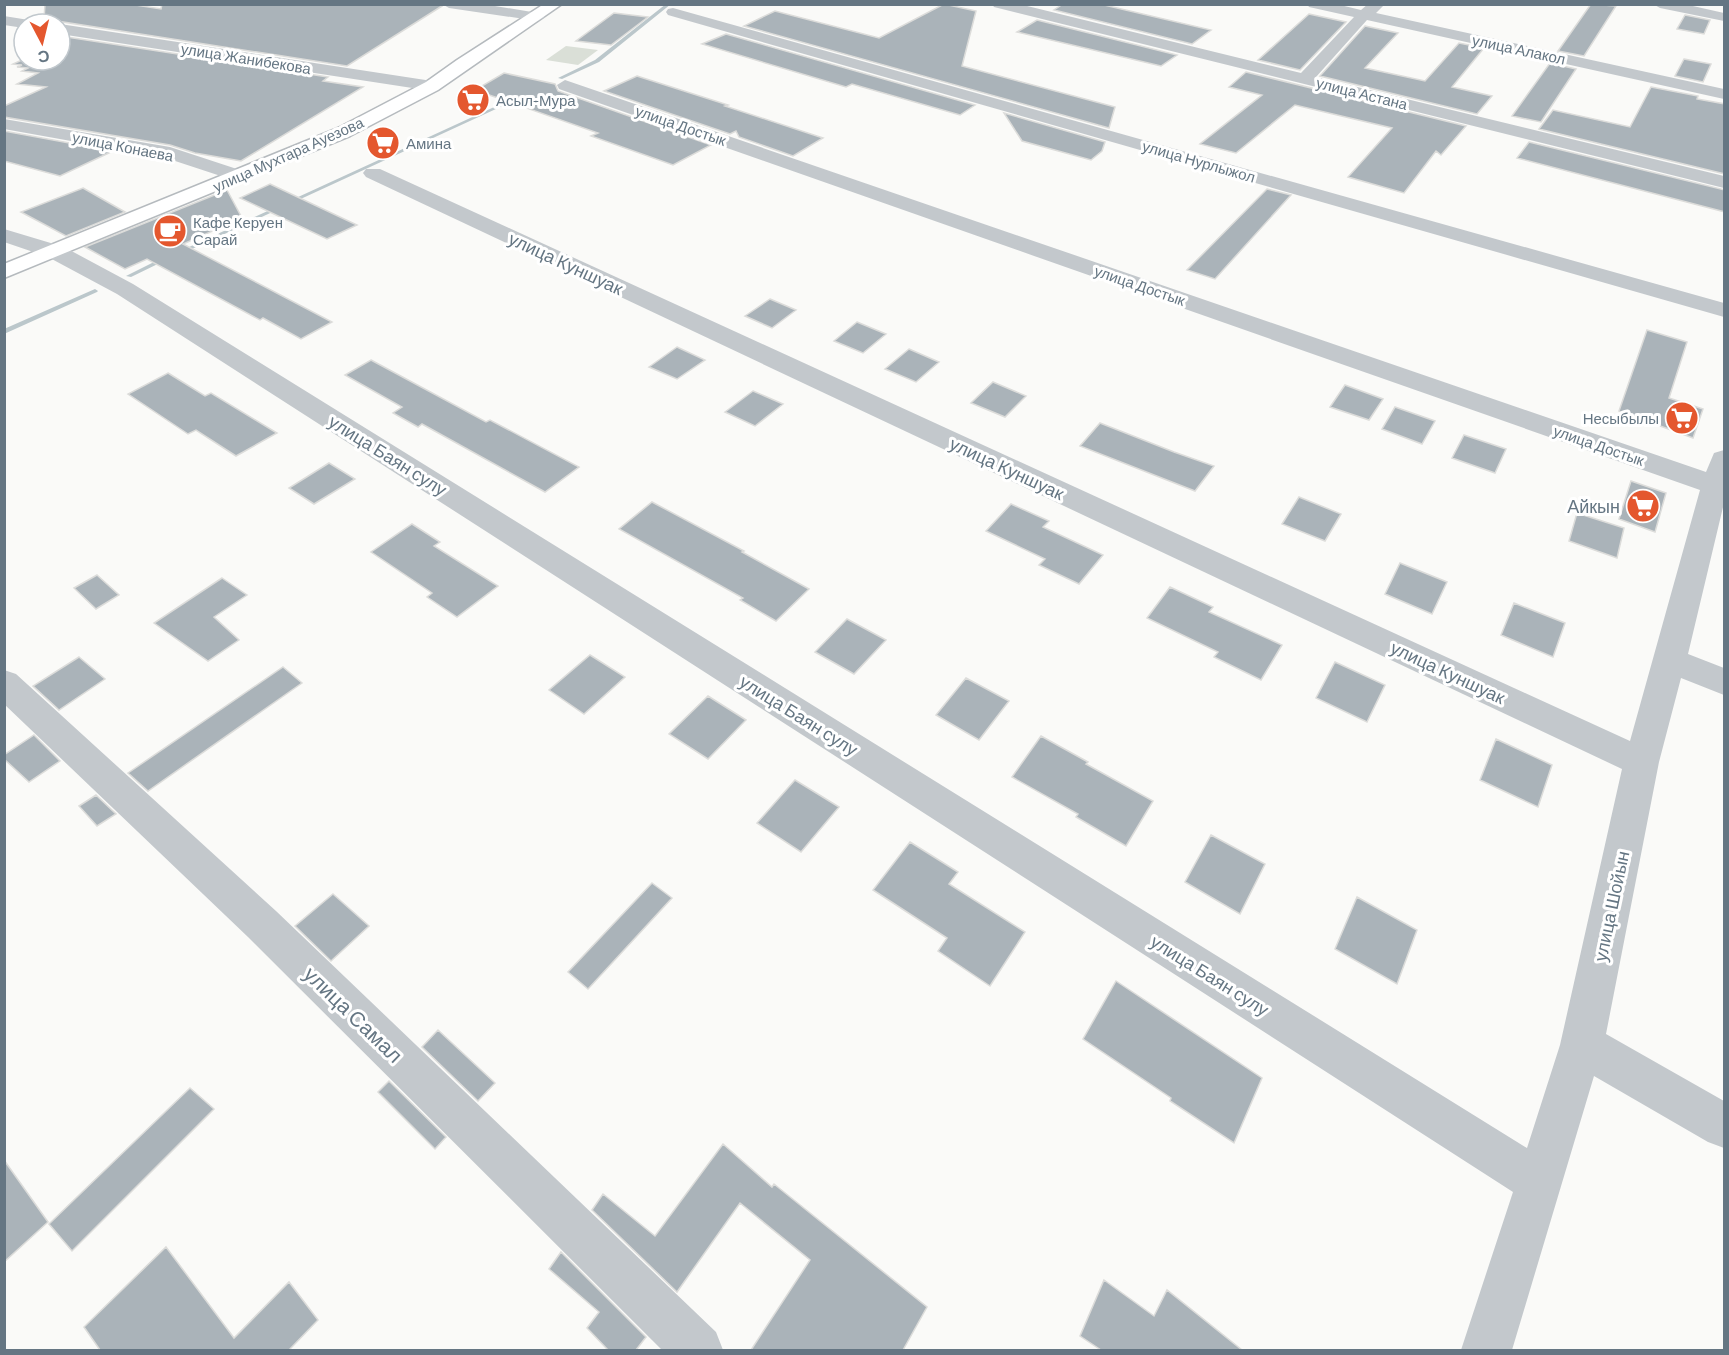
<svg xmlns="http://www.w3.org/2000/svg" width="1729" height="1355" font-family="Barlow,sans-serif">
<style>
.green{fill:#dadfd7}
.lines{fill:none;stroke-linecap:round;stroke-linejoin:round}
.stream{fill:#bbc7cb;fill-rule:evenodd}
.building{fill:#aab3b9;stroke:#dcdcda;stroke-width:1.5}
.primary-casing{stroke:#b5babe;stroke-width:3}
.minor{fill:#c3c8cc;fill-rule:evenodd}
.primary{fill:#fff;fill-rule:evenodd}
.labels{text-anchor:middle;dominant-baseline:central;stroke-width:6;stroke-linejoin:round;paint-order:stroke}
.far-street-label{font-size:15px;fill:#657683;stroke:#fff}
.far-poi-label{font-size:15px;fill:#657683;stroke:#fff;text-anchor:start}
.street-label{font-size:18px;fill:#657683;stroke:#fff}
.poi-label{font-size:18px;fill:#657683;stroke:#fff;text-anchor:end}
.near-street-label{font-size:21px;fill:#657683;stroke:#fff}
</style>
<rect width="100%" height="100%" fill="#fafaf8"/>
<path class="green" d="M566,46L598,50L578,65L546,60Z"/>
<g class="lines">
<path class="stream" d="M666,4H671L599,62L562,79L558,78L595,60Z
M516,97L520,98L181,254L176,253Z
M166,256L169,258L168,259L131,277L126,276Z
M95,289L98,291L97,292L4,334V329Z"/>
</g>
<path class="building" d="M45,4H129L161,9L162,4H440L442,6L347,66L44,19Z
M944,4L976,11L962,66L1115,107L1109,128L744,26L775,11L879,38Z
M1063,4H1100L1211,30L1192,44L1054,10Z
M1591,4L1616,6L1584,56L1558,51Z
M614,13L648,17L611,45L576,41Z
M1309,14L1346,22L1300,70L1258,60Z
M1685,15L1710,20L1704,34L1677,29Z
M1037,20L1177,55L1161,66L1017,32Z
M1365,26L1398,33L1365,68L1425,81L1459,43L1484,48L1452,87L1492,96L1477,114L1320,76Z
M726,34L975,105L960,115L852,84L846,87L702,44Z
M60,36L328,77L323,81L363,87L241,161L195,153L170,145L4,117V106L46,87L17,84L38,73L22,71L28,68L17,67L22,65L13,64L24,59L60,60Z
M1684,59L1711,64L1703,82L1675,76Z
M1550,63L1576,69L1541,122L1512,116Z
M1246,72L1466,126L1441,155L1436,151L1404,193L1348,177L1392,128L1295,105L1236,153L1200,144L1262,95L1229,87Z
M504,73L555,84L558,91L711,145L673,165L591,136L598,133L475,90Z
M637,76L728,105L725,106L823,138L793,156L739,137L736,131L730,134L604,91Z
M1651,87L1698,96L1697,99L1725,104V174L1539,129L1553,110L1630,127Z
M1004,113L1105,142L1102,151L1091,160L1022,141Z
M4,131L113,151L60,176L4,161Z
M1529,142L1725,190V212L1517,158Z
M270,184L357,225L327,239L240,198Z
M83,188L125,212L66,236L21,212Z
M1267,189L1291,195L1215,279L1187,270Z
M227,190L242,218L183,244L332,322L301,339L263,318L260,320L147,259L125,269L85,247Z
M770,299L796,310L772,328L745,316Z
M857,322L886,334L863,353L834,341Z
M1647,330L1687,342L1669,398L1703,409L1693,438L1619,411Z
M677,347L705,360L677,379L649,367Z
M909,349L939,362L916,382L885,369Z
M371,360L486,422L490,420L579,467L545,492L422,424L418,427L393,413L402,407L345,375Z
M168,373L205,396L211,393L277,433L236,456L196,430L188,434L128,394Z
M993,382L1026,396L1005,417L971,403Z
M1345,385L1383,399L1369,420L1330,407Z
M753,391L783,404L755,426L725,412Z
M1395,407L1435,421L1422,444L1382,429Z
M1100,423L1174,452L1214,466L1195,491L1080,446Z
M1464,435L1506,449L1495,473L1452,458Z
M329,463L355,479L314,504L289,488Z
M1631,481L1666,493L1655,532L1619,519Z
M1299,497L1341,514L1325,541L1282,524Z
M652,502L744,551L742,552L809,589L776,621L740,600L743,598L619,529Z
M1011,504L1049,521L1043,527L1103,555L1079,584L1039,565L1045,559L986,531Z
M1577,513L1624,528L1617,558L1569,541Z
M412,524L440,542L434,546L498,586L457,617L427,597L432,593L371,552Z
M1400,563L1447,582L1432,614L1385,594Z
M97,575L119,595L96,609L74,588Z
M222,578L247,595L214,617L239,640L208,661L154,623Z
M1170,587L1213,607L1209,612L1282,645L1261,680L1214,657L1218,652L1147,618Z
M1514,603L1565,623L1553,657L1501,635Z
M847,619L886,640L854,674L815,652Z
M590,655L625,677L584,714L549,690Z
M79,657L105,679L59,710L33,686Z
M1335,662L1385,685L1367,722L1316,698Z
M283,667L302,683L148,791L128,773Z
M966,678L1009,701L979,740L936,715Z
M708,696L746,720L708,759L669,734Z
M34,735L60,761L29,782L4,759V755Z
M1041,736L1088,762L1086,764L1153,801L1126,846L1076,817L1078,814L1012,777Z
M1496,739L1552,765L1538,807L1480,780Z
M795,780L839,807L801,852L757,823Z
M96,795L116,814L97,826L79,806Z
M1211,835L1265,864L1240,914L1185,882Z
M910,842L958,872L949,884L1025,932L990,986L938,951L947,938L873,890Z
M652,883L672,898L588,989L568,972Z
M333,894L369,926L331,961L295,926Z
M1357,897L1417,930L1397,984L1335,949Z
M1116,981L1262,1078L1234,1143L1170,1101L1171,1098L1083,1039Z
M438,1030L495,1083L478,1101L422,1047Z
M389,1081L446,1137L435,1149L378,1092Z
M190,1088L214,1109L72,1251L49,1224Z
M723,1144L772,1187L774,1184L927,1307L903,1350H751L810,1260L740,1203L677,1292L592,1210L603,1194L655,1236Z
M4,1160L48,1222L4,1262Z
M166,1247L234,1338L289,1282L318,1320L289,1350H100L84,1327Z
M561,1252L646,1337L636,1350H608L587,1328L599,1312L549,1269Z
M1104,1280L1154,1316L1167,1290L1242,1350H1101L1080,1336Z"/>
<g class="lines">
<defs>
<path id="primary" d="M544,4H562L438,90L350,136L4,278V264L338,128L426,82L457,60Z"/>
</defs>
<use href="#primary" class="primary-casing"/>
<path class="minor" d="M442,4H483L538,13L545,17L538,21L449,8Z
M992,4H1019L1301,73L1354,17L1309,7L1307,4H1336L1361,10L1368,4H1385L1376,13L1724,89V99L1367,20L1316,77L1724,176V188L994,7Z
M1653,4H1684L1724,13V21L1660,8Z
M673,8L1724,303V317L668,15L666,12L668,9Z
M4,16L35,21L38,24H24V28L4,25Z
M60,24L432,81L440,86L432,91L60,34Z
M565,80L1706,472L1714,453L1724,450V503L1688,654L1724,668V695L1681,678L1659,762L1606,1034L1724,1101V1148L1708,1142L1594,1076L1512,1350H1461L1513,1192L117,294L48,257L4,242V229L64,247L133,284L1527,1148L1560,1045L1622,769L366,177L363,173L366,169H380L1630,741L1700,490L559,89L557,85Z
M4,119L170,147L246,172L249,176L246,180L239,182L166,158L4,129Z
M4,670L16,674L276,911L716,1332L723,1350H662L248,937L4,704Z"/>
<use href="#primary" class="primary"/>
</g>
<defs>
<symbol id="supermarket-disc" viewBox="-11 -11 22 22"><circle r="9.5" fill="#e4572e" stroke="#fff"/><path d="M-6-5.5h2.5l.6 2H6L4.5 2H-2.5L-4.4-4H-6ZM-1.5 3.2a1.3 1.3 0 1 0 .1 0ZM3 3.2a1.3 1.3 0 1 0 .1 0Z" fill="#fff"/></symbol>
<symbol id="cafe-disc" viewBox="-11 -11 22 22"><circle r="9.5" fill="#e4572e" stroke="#fff"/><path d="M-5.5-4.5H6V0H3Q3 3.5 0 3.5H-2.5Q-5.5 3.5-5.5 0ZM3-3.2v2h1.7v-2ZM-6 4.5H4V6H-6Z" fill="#fff"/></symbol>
</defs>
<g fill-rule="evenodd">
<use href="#supermarket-disc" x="454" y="81" width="38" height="38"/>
<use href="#supermarket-disc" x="364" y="124" width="38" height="38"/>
<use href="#cafe-disc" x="151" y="212" width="38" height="38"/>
<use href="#supermarket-disc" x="1663" y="399" width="38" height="38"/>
<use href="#supermarket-disc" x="1624" y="487" width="38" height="38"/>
</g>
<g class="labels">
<g class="far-street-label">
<text transform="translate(1519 49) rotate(12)">улица Алакол</text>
<text transform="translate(246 58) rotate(9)">улица Жанибекова</text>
<text transform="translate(1362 93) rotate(14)">улица Астана</text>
<text transform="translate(681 125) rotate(19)">улица Достык</text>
<text transform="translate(123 146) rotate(11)">улица Конаева</text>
<text transform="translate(288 154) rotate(-24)">улица Мухтара Ауезова</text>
<text transform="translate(1199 161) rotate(16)">улица Нурлыжол</text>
<text transform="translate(1140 285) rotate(19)">улица Достык</text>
<text transform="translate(1599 445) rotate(19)">улица Достык</text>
</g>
<g class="far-poi-label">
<text x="496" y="100">Асыл-Мура</text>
<text x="406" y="143">Амина</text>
<text x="193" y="222">Кафе Керуен<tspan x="193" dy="17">Сарай</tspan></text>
<text x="1659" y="418" text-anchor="end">Несыбылы</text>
</g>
<g class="street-label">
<text transform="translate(566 263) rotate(25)">улица Куншуак</text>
<text transform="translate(388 455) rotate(32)">улица Баян сулу</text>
<text transform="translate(1007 468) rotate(25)">улица Куншуак</text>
<text transform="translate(1448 672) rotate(25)">улица Куншуак</text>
<text transform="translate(799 715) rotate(32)">улица Баян сулу</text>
<text transform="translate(1611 906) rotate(-78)">улица Шойын</text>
<text transform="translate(1210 975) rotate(32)">улица Баян сулу</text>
</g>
<g class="poi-label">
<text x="1620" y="506">Айкын</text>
</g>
<g class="near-street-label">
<text transform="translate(354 1014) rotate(44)">улица Самал</text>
</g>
</g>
<rect width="1729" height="1355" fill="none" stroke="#657683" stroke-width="12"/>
<g transform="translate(42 42) rotate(173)"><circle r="28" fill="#ffffff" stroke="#c1c8cd" stroke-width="1.5"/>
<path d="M0-4.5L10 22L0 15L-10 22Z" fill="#e4572e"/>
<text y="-9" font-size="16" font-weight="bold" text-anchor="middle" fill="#657683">С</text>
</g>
</svg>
